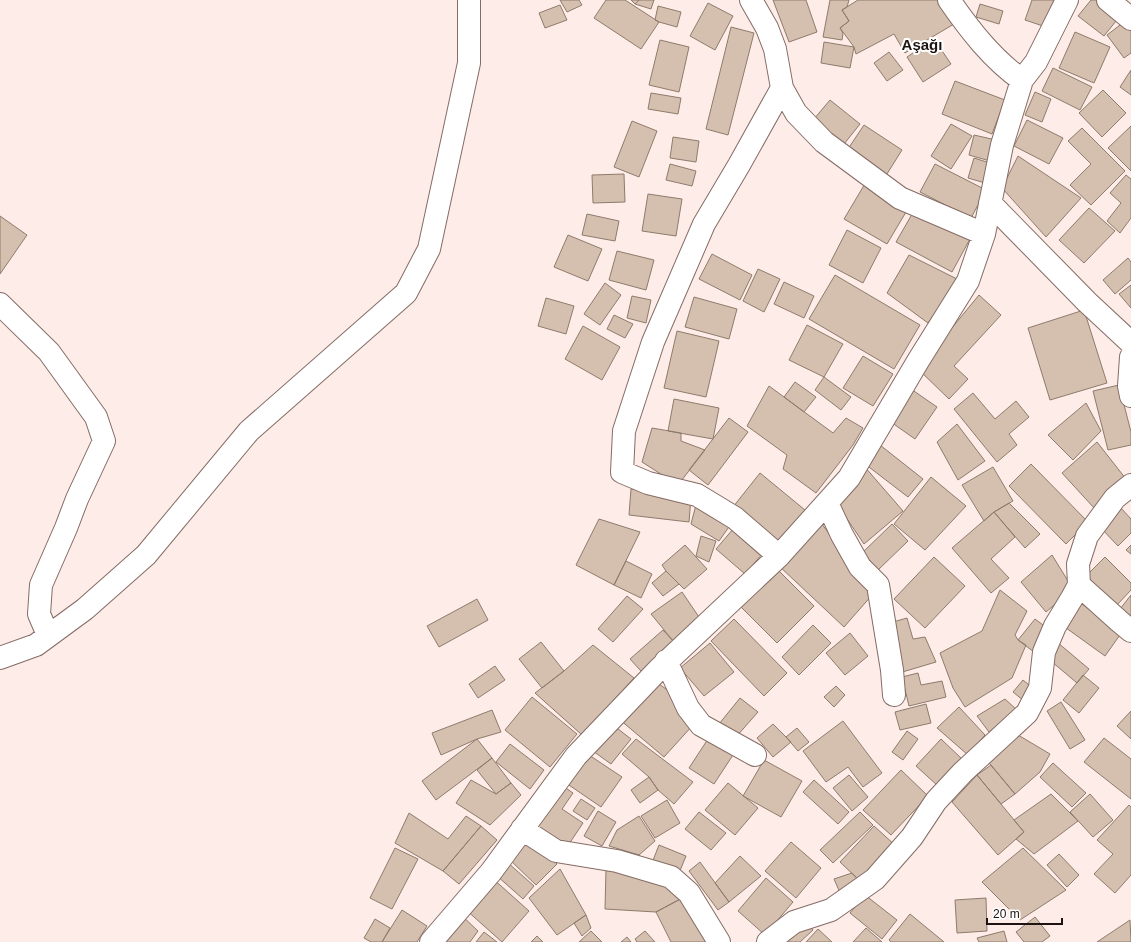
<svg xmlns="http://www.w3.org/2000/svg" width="1131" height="942" font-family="Helvetica,sans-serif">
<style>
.building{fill:#d5c0af;stroke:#8f7b6c}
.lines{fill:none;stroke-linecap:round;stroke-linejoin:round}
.minor-casing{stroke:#856c65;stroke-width:24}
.minor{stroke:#fff;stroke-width:22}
.labels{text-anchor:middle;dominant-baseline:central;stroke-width:4;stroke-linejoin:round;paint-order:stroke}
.district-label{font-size:15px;font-weight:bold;fill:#1d1311;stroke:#fff}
</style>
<rect width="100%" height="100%" fill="#fdece7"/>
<path class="building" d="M560,0H579L582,5L567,12Z
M606,0H625L659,22L641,49L594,18Z
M631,0H639L635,4Z
M639,0H654L651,9L635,4Z
M773,0H806L817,32L789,42Z
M830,0H849L847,7L842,10L849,21L840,28L843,33L842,40L823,37Z
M858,0H941L954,24L905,53L894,34L856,54L854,47L840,28L849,21L842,10Z
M1032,0H1056L1046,27L1025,20Z
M1091,0H1099L1120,16L1104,36L1078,16Z
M708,3L733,16L715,50L690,36Z
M980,4L1003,11L999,24L976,17Z
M560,5L567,20L545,28L539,13Z
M658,6L681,12L677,27L659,22L655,20Z
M1124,22L1131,31V53L1124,58L1107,35Z
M731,27L754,33L728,135L706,129Z
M1075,32L1110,47L1094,83L1059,68Z
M934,39L951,64L923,82L907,57Z
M660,40L689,47L679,92L649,85Z
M824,42L854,47L850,68L821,63Z
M889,52L903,70L887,81L874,63Z
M1053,68L1092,87L1080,110L1042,91Z
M1131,70V95L1120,87Z
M955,81L1005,100L992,134L942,114Z
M1103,90L1126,113L1102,137L1079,113Z
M1035,92L1051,99L1042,122L1025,115Z
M651,93L681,98L678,114L648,109Z
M830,100L860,124L844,144L814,119Z
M1027,120L1063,138L1049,164L1014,146Z
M632,121L657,131L639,177L614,167Z
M951,124L972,136L951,169L931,156Z
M864,125L902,150L885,177L846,152Z
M1131,126V171L1108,148Z
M1082,128L1125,171L1091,205L1070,185L1091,164L1068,141Z
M974,135L996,140L990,161L969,155Z
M673,137L699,141L696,162L670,158Z
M1018,156L1081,198L1046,237L1002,188Z
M974,158L990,163L985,183L968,178Z
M670,164L696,171L692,186L666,180Z
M935,164L986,190L971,218L920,192Z
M624,174L625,202L593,203L592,175Z
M1126,175L1131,179V218L1120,233L1107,221L1121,203L1110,193Z
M866,182L909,207L887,244L844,219Z
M648,194L682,199L676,236L642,231Z
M1089,208L1115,231L1084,263L1059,240Z
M915,209L970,239L952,272L896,242Z
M587,214L619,221L615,241L582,235Z
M0,216L27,235L0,274Z
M847,230L881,248L863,283L829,265Z
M568,235L602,249L588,281L554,267Z
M617,251L654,260L646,290L609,280Z
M712,254L752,275L740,300L699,279Z
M909,255L959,280L928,323L887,293Z
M1128,258L1131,262V280L1115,294L1103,280Z
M758,269L780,279L764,312L743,301Z
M835,275L920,325L894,369L809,319Z
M784,282L814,296L804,318L774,304Z
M605,283L621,295L600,325L584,314Z
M1131,285V308L1119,294Z
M979,295L1001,315L954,366L968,379L949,399L918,369Z
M632,296L651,300L646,323L627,318Z
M694,297L737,309L729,339L685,327Z
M546,298L574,306L566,334L538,326Z
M1084,310L1107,383L1050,400L1028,328Z
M614,315L633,324L625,338L607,329Z
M807,325L843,344L824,377L789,360Z
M583,326L620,347L602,380L565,359Z
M677,331L719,341L706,397L664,388Z
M863,356L893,374L873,406L843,388Z
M824,377L851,397L841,410L815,390Z
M795,382L816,397L804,412L784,397Z
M1119,385L1131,432V445L1108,450L1093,391Z
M769,386L833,433L846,418L863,428L853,445L816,493L783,469L787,455L747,426Z
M911,389L937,407L915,439L888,420Z
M973,393L995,419L1016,401L1029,417L1009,434L1017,445L997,462L954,409Z
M674,399L719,408L713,439L668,431Z
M1086,403L1101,431L1073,460L1048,435Z
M729,418L748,432L708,485L689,470Z
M957,424L985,461L958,480L937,442Z
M652,428L681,433V441L705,450L678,485L642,462Z
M1097,442L1126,479L1095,509L1062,473Z
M880,445L923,479L908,497L865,464Z
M1031,464L1088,522L1066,544L1009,486Z
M864,466L903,511L864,544L837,504Z
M993,467L1013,501L994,512L984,521L962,485Z
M760,473L805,510L779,543L733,507Z
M931,477L966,506L925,550L894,524Z
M631,489L691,497L689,522L629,515Z
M697,501L731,524L719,541L691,524Z
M1009,503L1040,534L1025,548L994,512Z
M1120,507L1131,519V533L1118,546L1100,527Z
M994,512L1015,537L991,559L1009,578L991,593L952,548Z
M599,519L640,532L614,585L576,565Z
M819,520L873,594L844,627L778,565Z
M892,524L908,541L877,571L861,554Z
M734,528L763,553L745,574L716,549Z
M701,536L716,541L709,562L696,556Z
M685,545L707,569L684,589L666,571L662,565Z
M1131,545V554L1126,550Z
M1052,555L1073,589L1046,612L1021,582Z
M934,557L965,586L925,628L894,599Z
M1105,557L1131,583V590L1116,606L1086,576Z
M626,561L652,574L641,598L614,585Z
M778,570L814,606L777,643L741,607Z
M666,571L679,584L663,596L652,583Z
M1000,590L1027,611L1015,635L1018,640L1026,645L1012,678L965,707L953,688L940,653L982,631Z
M682,592L701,620L674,642L651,614Z
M1131,595V617L1120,609Z
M627,596L643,609L613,642L598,629Z
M477,599L488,620L439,647L427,626Z
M1079,602L1122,632L1105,656L1062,625Z
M907,618L913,639L925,637L936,662L899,673L893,622Z
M734,619L787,673L764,696L711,641Z
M1035,619L1051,631L1034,652L1018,640Z
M813,625L831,643L799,675L782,657Z
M663,630L674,642L641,671L630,659Z
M850,633L868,656L845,675L826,653Z
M541,642L564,671L542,688L519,659Z
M1057,642L1089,669L1077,683L1045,656Z
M710,643L734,672L704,696L680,668Z
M593,645L634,678L582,735L535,693L564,671Z
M495,666L505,680L478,698L469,684Z
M918,673L921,685L942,681L946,697L909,706L902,677Z
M1083,675L1099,688L1079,713L1063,700Z
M1023,680L1034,689L1024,701L1013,692Z
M655,681L670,692L693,725L664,757L619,719Z
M836,686L845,695L834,707L824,697Z
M532,697L577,734L550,767L505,730Z
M740,698L758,712L736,737L719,724Z
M1005,699L1017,710L989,732L977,716Z
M1061,702L1085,740L1070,749L1047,711Z
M926,704L931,723L900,730L895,712Z
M959,707L985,735L968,755L937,728Z
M492,710L501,732L477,739L441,755L432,733Z
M1131,711V739L1117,726Z
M843,721L882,773L863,787L848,767L826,782L803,751Z
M773,724L791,742L773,757L757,738Z
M613,725L631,739L611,764L593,751Z
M797,728L809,742L798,751L786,737Z
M907,731L918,739L903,760L892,752Z
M1013,732L1050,754L1040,772L1015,794L984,757Z
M1104,738L1131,759V799L1084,762Z
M477,739L492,758L436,800L422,781Z
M636,739L693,782L674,804L658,790L649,777L622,754Z
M708,739L733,755L714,784L689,768Z
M941,739L963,760L938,786L916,766Z
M510,744L544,770L530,789L496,762Z
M586,753L622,777L601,807L566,783Z
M492,758L511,783L496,794L477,770Z
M764,760L802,781L781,817L743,796Z
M1053,763L1086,793L1072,807L1040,777Z
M991,765L1015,794L1001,804L977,775Z
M901,770L928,796L891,835L863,810Z
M849,775L868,797L852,811L833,788Z
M977,775L1024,832L998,855L952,802Z
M649,777L658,790L640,803L631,790Z
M471,780L496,794L511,783L521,795L490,825L456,803Z
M814,780L849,812L838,824L803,792Z
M728,783L758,808L735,835L705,810Z
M560,784L573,793L562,809L583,823L567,847L533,825Z
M1051,794L1078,821L1034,854L1016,839L1024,832L1014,820Z
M1090,794L1113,820L1093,837L1070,812Z
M581,799L595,808L587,820L573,811Z
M667,800L680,823L655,838L641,816Z
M1129,805L1131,807V875L1115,893L1094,874L1113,854L1097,840Z
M598,811L616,822L602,846L584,836Z
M699,812L726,833L711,850L685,829Z
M860,812L873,825L833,863L820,850Z
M409,813L448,839L466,816L481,826L443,871L395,843Z
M639,816L655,841L639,855L609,846L617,830Z
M481,826L497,840L459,884L443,871Z
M874,826L896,846L862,883L840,862Z
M529,837L557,864L536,885L508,858Z
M791,842L821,868L796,898L765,871Z
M659,845L686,856L679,873L652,863Z
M395,848L418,859L392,909L370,898Z
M1023,848L1066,890L1020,920L982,882Z
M1059,854L1079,875L1067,887L1047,865Z
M740,856L761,876L729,902L715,883Z
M507,862L534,886L523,899L496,875Z
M700,862L729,902L718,910L689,871Z
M560,869L586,915L557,935L529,898Z
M606,869L665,882L686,896L656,912L605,909Z
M852,873L862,883L841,895L834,879Z
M491,877L529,911L502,942L464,908Z
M766,878L793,902L765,935L738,911Z
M865,895L897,920L882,939L850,913Z
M686,896L710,942H671L656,912Z
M986,898L987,931L957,933L955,900Z
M402,910L427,926L417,942H382Z
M460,914L478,931L470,942H436Z
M910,914L944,942H891L889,940Z
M586,915L591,928L582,936L574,923Z
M1035,917L1050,936L1042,942H1024L1016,932Z
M375,919L390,928L382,942H371L364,938Z
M805,920L813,930L800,942H780Z
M1130,920L1131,942H1097Z
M866,928L882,942H853Z
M818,929L832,942H806Z
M591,931L602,942H579Z
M645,931L655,942H637L635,939Z
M1004,931L1007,942H979L977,938Z
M484,932L497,942H476Z
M537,936L543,942H531Z
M627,937L631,942H621Z"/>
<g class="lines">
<defs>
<path id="minor" d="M751,0L767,28L775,49L782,88L796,113L824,142L900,198L984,234
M949,0C969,29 992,59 1022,80
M1108,0L1131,19
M990,203L1087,302L1131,343
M0,304L49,352L96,417L104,441L77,499L66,528L41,585L39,614L48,635
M1131,357L1129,386L1131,396
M827,503L842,535L860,567L878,585L892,670L894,695
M779,556L735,518L697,495L648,483L622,472L624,431L653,342L704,224L739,165L782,88
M1079,585L1119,621L1131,631
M0,658L36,645L85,609L146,555L249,431L406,293L429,249L469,63V0
M666,661L688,708L701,725L755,755
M522,829L556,851L617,861L671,877L689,893L719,942
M431,942L491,872L576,756L659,669L779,556L849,478L918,361L968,281L984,234L1002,145L1022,80L1036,62L1067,0
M768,942L794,922L831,910L875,879L912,837L936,801L963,772L1027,713L1040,688L1044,652L1055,626L1072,598L1079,585L1078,564L1087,536L1115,498L1131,485"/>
</defs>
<use href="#minor" class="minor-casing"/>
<use href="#minor" class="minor"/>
</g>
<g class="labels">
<g class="district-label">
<text x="922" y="44">Aşağı</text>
</g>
</g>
<path d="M987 918v6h75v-6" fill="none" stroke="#1d1311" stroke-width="2"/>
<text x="993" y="918" font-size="12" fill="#1d1311" stroke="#ffffff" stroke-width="3" paint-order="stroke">20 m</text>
</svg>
